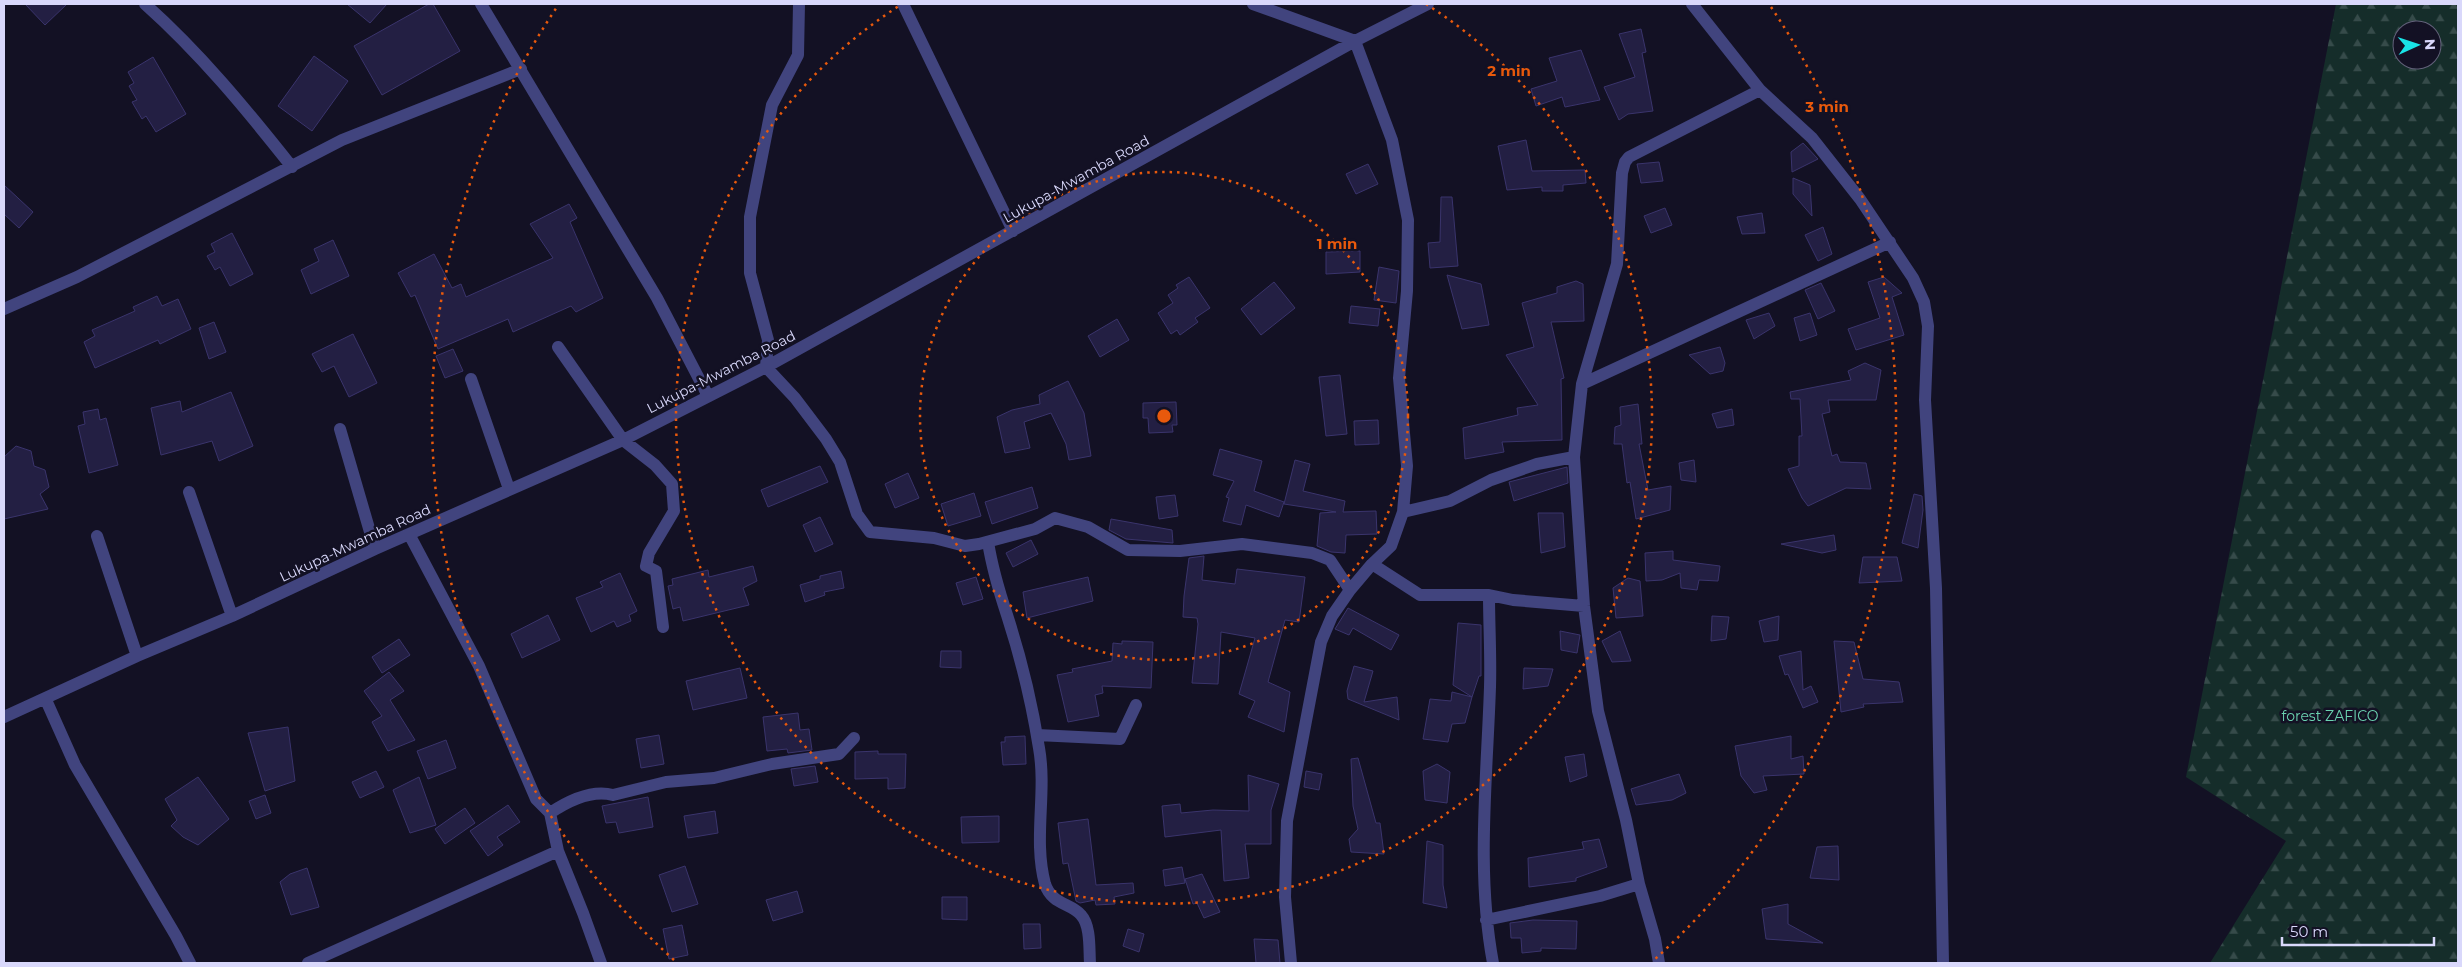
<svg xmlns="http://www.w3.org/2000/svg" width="2462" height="967" font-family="Montserrat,sans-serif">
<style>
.forest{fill:url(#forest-firs);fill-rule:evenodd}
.building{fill:#231f43;stroke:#3a346c}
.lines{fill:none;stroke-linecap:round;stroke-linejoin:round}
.minor{stroke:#41447e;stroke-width:12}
.ring{fill:none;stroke:#e8590c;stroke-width:2.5;stroke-dasharray:2.5 5}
.labels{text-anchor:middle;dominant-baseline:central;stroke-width:5;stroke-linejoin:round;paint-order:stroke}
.street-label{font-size:14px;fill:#d9d8fb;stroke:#131124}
.park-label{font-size:14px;fill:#6bd3b0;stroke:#131124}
.centre{fill:#e8590c;stroke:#131124;stroke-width:2.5}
.ring-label{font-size:15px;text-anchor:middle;font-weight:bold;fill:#e8590c;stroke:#131124;stroke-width:5;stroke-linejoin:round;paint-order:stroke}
</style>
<defs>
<pattern id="forest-firs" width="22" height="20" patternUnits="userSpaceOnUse" patternTransform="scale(1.25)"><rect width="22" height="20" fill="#152d2a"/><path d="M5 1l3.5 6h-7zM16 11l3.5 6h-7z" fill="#364b4a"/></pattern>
</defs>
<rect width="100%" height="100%" fill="#131124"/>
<path class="forest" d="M2336,4H2458V963H2210L2286,841L2186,777ZM2402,30H2432V60H2402Z"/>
<path class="building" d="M25,4H67L45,25Z
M347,4H387L370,23Z
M429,4H433L460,51L382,95L354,46Z
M1641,29L1646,52L1642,53L1653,111L1628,114L1619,120L1604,87L1635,77L1619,34Z
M1581,50L1600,100L1565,107L1562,97L1536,106L1531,89L1557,81L1549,58Z
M314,56L348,81L312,131L278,106Z
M153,57L186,114L156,132L146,116L142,119L132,102L137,100L129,86L134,83L128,72Z
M1526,140L1532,171L1585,170L1586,183L1563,185V191H1542V187L1507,190L1498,146Z
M1803,143L1818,159L1792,172L1791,152Z
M1659,162L1663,181L1641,183L1637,164Z
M1368,164L1378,184L1356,194L1346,174Z
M1793,178L1810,185L1812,216L1793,194Z
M4,185L33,212L19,228L4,214Z
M1441,197H1452L1458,266L1430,268L1428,243L1440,242Z
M569,204L577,218L570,222L603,298L576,312L571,306L513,332L508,319L438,349L415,295L411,297L398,273L434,254L452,288L461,284L466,297L553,258L530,224Z
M1665,208L1672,225L1651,233L1644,216Z
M1762,213L1765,233L1742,234L1737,217Z
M1823,227L1832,254L1818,261L1805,235Z
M232,233L253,274L230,286L220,267L215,270L207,256L215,252L211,244Z
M333,240L349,276L311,294L301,270L319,261L314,249Z
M1360,251V272L1326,274V252Z
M1379,267L1399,271L1396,303L1374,300Z
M1447,275L1481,284L1489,325L1462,329Z
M1189,277L1210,308L1195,318L1198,322L1180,335L1177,330L1171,334L1158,313L1173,303L1168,295L1178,288L1176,285Z
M1884,277L1902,293L1892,297L1904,335L1856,350L1848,329L1880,318L1868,282Z
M1576,281L1583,284L1584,321L1551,322L1564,378L1561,379L1562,440L1502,442L1504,452L1465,459L1463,428L1518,415L1517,408L1538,405L1506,355L1534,347L1522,303L1557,293V287Z
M1274,282L1295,308L1261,335L1241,309Z
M1821,283L1835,311L1818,319L1805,290Z
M157,296L162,306L178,299L191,329L160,344L158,340L95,368L84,342L95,336L92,330L135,311L133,307Z
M1351,306L1380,309L1378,326L1349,323Z
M1769,313L1775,326L1754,339L1746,320Z
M1810,313L1817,335L1800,341L1794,318Z
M1117,319L1129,340L1100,357L1088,336Z
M214,322L226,352L209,359L199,328Z
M353,334L377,383L349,397L334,366L322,372L312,354Z
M1720,347L1725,363L1723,371L1710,374L1689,355Z
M453,349L463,371L445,378L436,356Z
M1865,363L1881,370L1876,400H1828L1830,412L1822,414L1832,456L1837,454L1840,462L1866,463L1871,489L1846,488L1808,506L1802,498L1788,469L1799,466V436H1802L1800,399H1791L1790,392L1851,380L1848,371Z
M1340,375L1347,434L1326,436L1319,377Z
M1068,381L1084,413L1091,456L1069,460L1066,444L1051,413L1024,422L1030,448L1005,453L997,417L1012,410L1040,404L1039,395Z
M231,392L253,446L219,461L212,441L161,455L151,408L180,401L182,412Z
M1176,402L1177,425H1172L1173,432L1149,433L1148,418H1143V403Z
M1638,404L1642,444H1639L1648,490L1671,486L1670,510L1636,519L1630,482L1627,483L1622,444H1614L1615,427L1621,425L1620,407Z
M98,409L100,420L106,418L118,465L89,473L78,426L85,424L83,412Z
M1732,409L1734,425L1717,428L1712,414Z
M1378,420L1379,444L1355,445L1354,421Z
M16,446L31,451L34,466L45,470L49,487L40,494L48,509L4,519V457Z
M1220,449L1262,461L1254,491L1284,502L1279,517L1246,505L1241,525L1223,521L1229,498L1226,497L1234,481L1213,475Z
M1295,460L1310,464L1303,491L1345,501L1343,512L1376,511L1377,534L1346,535L1345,553L1331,552L1317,546L1320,513L1336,512L1284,504Z
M1694,460L1696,482L1681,480L1679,463Z
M820,466L828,482L768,507L761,490Z
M1567,467L1568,483L1514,501L1509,482Z
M908,473L919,498L895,508L885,484Z
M1032,487L1038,508L992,524L985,502Z
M974,493L981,516L948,526L941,504Z
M1914,494L1922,496L1923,510L1918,548L1902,543Z
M1175,495L1178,516L1159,519L1156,497Z
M1538,513H1563L1565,547L1541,553Z
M820,517L833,544L815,552L803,525Z
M1111,519L1172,530L1173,543L1126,539L1109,530Z
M1834,535L1836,550L1822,553L1781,544Z
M1031,540L1038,554L1013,567L1006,553Z
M1673,551V560L1720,566L1718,581L1699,580L1697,590L1681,588L1680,573L1662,580L1646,581L1645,553Z
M1204,556L1202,580L1235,584L1237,569L1305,577L1299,622L1285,620L1268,682L1290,692L1284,732L1248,717L1255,701L1239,694L1255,638L1221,632L1218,684L1192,683L1198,624L1197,618L1183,617L1184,596L1189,558Z
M1863,557H1897L1902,581L1859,583Z
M753,566L757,581L743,588L749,605L683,621L680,607L673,609L668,586L673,585L672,579L708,570L709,577Z
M841,571L844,588L824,592L825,595L805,602L800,585L820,579V576Z
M620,573L637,611L629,615L631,621L617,627L614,621L591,632L576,598L603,587L600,582Z
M976,577L983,599L963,605L956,583Z
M1088,577L1093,601L1027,618L1023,592Z
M1628,578L1640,581L1643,616L1616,618L1613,588Z
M1348,608L1399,635L1391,650L1353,628L1349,635L1335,629Z
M548,615L560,640L522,658L511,634Z
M1712,616L1729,617L1726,639L1711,641Z
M1779,616L1778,640L1764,642L1759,621Z
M1458,623L1481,625V676H1479L1472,697L1453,685Z
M1560,631L1580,635L1577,653L1561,650Z
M1620,631L1631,661L1612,662L1602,641Z
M399,639L410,655L382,673L372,657Z
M1122,641L1153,642L1151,688L1102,686L1103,693L1095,695L1099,716L1068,722L1057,675L1073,672L1072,669L1112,661L1113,643L1122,644Z
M1834,641L1854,642L1863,679L1899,682L1903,702L1863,704L1864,707L1841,712Z
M941,651H961V668L940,667Z
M1801,651L1803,690L1811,686L1818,702L1803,708L1788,674L1785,675L1779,656Z
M1354,666L1373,671L1364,702L1397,697L1399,720L1348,699L1347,691Z
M740,668L747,698L693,710L686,681Z
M1524,668L1553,669L1548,686L1523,689Z
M389,672L404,691L390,700L415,740L388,751L372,722L382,716L364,691Z
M1452,692L1472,697L1465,723L1452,724L1448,742L1423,739L1430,699L1451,701Z
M798,713L800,730L809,729L812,750L788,753L787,749L767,751L763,717Z
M288,727L295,781L265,791L248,733Z
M659,735L664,764L641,768L636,739Z
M1025,736L1026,764L1003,765L1001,742H1005V737Z
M1791,736V759L1803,756L1804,774L1763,776L1767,790L1754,793L1741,776L1735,746Z
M446,740L456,768L428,779L417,751Z
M878,751V754H906L905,788L888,789V778L855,779V752Z
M1584,754L1587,776L1570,782L1565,757Z
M1358,758L1376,823H1380L1384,854L1351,852L1349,839L1358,829L1353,806L1351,759Z
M1437,764L1450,772L1447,803L1425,800L1423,771Z
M815,766L818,782L794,786L791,769Z
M376,771L384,787L360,798L352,782Z
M1306,771L1322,774L1319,790L1304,787Z
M1679,774L1686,793L1672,800L1636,805L1631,789Z
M1248,775L1279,784L1271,810V844H1245L1249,878L1224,881L1221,830L1165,837L1162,806L1180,804L1181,813L1213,810L1249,811Z
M198,777L229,819L198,845L183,837L171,826L177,820L165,799Z
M419,777L436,825L410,833L393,790Z
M265,795L271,813L256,819L249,801Z
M648,797L653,827L619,833L616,822L606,823L602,806Z
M508,805L520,822L497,837L503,845L488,856L470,831Z
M465,808L475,823L445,844L435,829Z
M715,811L718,833L688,838L684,816Z
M999,816V842L962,843L961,817Z
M1088,819L1096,885L1133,883L1134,893L1114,897L1115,904L1096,905L1095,900L1080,903L1076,901L1068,863L1063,864L1058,823Z
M1599,839L1607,867L1576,878V881L1529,887L1528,858L1584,849L1582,842Z
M1427,841L1443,845V885L1447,908L1423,903Z
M1838,846L1839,880L1810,878L1817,847Z
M685,866L698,904L672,912L659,875Z
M1182,867L1185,883L1165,886L1163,870Z
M307,868L319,907L291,915L280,882L290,874Z
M1202,874L1220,912L1204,918L1197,903L1193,904L1185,879Z
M797,891L803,912L773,921L766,900Z
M942,897H967V920L942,919Z
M1788,904V924L1823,943L1766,939L1762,909Z
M1533,920L1577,921L1576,949L1541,948V951L1522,953L1521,938H1511L1510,923Z
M1023,924H1040L1041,948L1024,949Z
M682,925L688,955L669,959L663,929Z
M1128,929L1144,934L1139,952L1123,946Z
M1254,939L1278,940L1280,963H1256Z"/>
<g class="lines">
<path class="minor" d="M145,4C200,53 246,109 292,167
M481,4L657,298L708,396
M799,4L798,55L772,105L750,217V273L768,340L766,367L795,398L826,439L840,462L857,514L870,532L934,538L965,546L979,544L1035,529L1055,518L1088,527L1128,550L1180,551L1242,544L1312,553L1330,560L1350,590
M903,4L1013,231
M1253,4L1355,41L1392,140L1408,220L1407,291L1399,378L1407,466L1403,512L1391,546L1372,564L1350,590L1332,616L1321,642L1287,821L1285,897L1291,963
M1692,4L1760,90L1812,138L1860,199L1913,278L1924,302L1928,326L1925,400L1936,588L1943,963
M4,309L77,277L342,140L521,69
M558,347L623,440L655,465L672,484L674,511L649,553L646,566L656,571L663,627
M471,379L509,489
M1582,384L1890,242
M340,429L375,549
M189,492L232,616
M1403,512L1450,501L1491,480L1537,464L1574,457
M409,534L479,666L536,799L550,813L558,851L583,913L601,963
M97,536L137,656
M988,542C992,567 999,591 1007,615C1021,658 1032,704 1039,748C1047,793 1033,839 1045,884C1052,905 1071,903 1081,915C1091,926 1089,949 1090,963
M1372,564L1420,595H1489L1513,600L1584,606
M1489,595C1489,626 1491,656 1490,687C1487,779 1476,872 1493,963
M46,700L75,765L176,936L190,963
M4,717L137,656L232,616L375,549L623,440L766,367L1355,41L1428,4
M1037,735L1120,739L1136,705
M550,813C568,801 591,789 613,795L666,782L714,778L772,764L839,754L854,738
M1486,920L1600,896L1639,884
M308,963L558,851
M1659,963L1655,939L1639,884L1626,820L1598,711L1584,606L1574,457L1582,384L1617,264L1622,173L1625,162L1629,157L1760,90"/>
</g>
<g class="ring">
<circle cx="1164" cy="416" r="244"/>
<path d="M1426 4A488 488 0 1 1 902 4"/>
<path d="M674 960A732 732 0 0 1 557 7M1771 7A732 732 0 0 1 1654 960"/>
</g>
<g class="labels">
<g class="street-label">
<text transform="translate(1076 179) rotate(-29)">Lukupa-Mwamba Road</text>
<text transform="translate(721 372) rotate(-27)">Lukupa-Mwamba Road</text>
<text transform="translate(355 543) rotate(-25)">Lukupa-Mwamba Road</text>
</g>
<g class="park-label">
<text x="2330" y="716">forest ZAFICO</text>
</g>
</g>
<circle cx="1164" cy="416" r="8" class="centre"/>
<g class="ring-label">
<text x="1509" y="76">2 min</text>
<text x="1827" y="112">3 min</text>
<text x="1337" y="249">1 min</text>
</g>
<rect width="2462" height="967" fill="none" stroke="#d9d8fb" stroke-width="10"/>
<g transform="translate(2417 45) rotate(87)"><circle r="24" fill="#131124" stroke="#62617a"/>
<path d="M0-4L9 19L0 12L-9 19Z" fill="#19e3e6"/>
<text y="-8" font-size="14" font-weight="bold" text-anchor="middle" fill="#d9d8fb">N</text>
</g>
<path d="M2282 937v8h152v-8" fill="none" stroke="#d9d8fb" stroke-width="2.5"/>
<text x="2290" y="937" font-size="15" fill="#d9d8fb" stroke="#131124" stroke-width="4" paint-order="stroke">50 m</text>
</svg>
